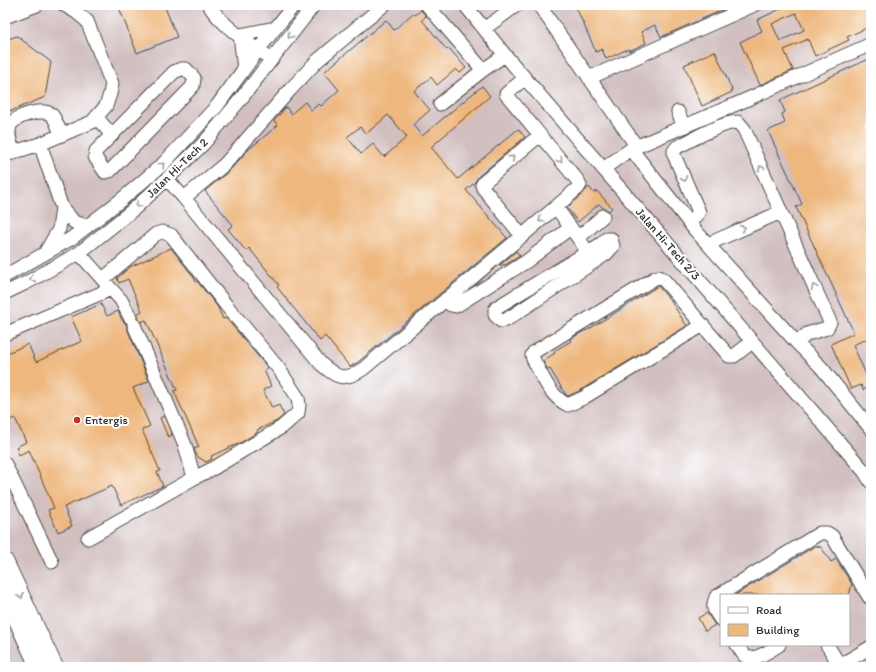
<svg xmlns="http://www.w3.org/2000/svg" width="876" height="672" font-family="Itim,sans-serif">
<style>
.industrial{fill:#d2bfc0;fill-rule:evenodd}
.building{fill:#eeb77e;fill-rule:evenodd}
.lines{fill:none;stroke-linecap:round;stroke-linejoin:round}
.minor-casing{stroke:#494844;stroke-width:15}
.major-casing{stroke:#494844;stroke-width:18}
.minor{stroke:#fff;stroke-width:13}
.major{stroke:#fff;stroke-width:16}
.oneway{stroke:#a0a0a0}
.poi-dot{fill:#c8321e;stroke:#fff;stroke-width:1.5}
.labels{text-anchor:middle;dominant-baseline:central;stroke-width:4;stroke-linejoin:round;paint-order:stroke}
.street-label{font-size:12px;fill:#2b2b2b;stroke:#fff}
.poi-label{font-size:12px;fill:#2b2b2b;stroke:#fff;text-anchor:start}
</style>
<rect width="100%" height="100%" fill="#fff"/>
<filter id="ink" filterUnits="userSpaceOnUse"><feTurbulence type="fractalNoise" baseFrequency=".025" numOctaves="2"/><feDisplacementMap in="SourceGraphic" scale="8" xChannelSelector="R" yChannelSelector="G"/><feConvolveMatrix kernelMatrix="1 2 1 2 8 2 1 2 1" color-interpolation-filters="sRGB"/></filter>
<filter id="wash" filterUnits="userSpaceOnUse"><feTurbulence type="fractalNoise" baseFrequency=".012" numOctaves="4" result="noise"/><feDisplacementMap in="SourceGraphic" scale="16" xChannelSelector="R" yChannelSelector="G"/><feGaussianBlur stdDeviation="0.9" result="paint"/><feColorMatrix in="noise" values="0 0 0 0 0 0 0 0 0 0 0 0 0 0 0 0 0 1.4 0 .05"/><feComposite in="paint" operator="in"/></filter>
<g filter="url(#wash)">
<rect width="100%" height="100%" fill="#f0ecd5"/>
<path class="industrial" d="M5,5H871V667H5ZM721,595H849V645H721Z"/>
<g id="blocks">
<path class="building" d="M118,5H164L177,37L137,53Z
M575,5H734L661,37L655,25L641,32L646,43L629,51L628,49L606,59L602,49L596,52Z
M789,5H871V26L847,37L849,40L815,56L808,39L784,50L793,70L760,85L740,42L762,31L757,20ZM796,13L804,30L780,41L772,24Z
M421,10L426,16L422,20L447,50L449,48L466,68L460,73L456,69L437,85L431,77L414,91L430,110L413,125L422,136L482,86L490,96L431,147L458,179L518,129L525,137L479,176L474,183L466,190L507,238L358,362L350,367L325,336L320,341L277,287L279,285L249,248L246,251L228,229L233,225L205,191L230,170L247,151L278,125L274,121L286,107L291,114L305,102L311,110L319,104L321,106L339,90L324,72L386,20L394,30L413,13L415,15ZM388,115L407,137L384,157L373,144L361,154L347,137L360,127L366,134Z
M17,36L51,62L45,97L11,111L5,107V40Z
M715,51L732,90H731L732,92L702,106L684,65Z
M871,58V337L853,345L871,386L863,390L861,385L851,389L831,344L854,333L796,207L802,204L768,131L785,123L782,114L785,112L780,100Z
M589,187L594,193L597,191L612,208L609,211L603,208L599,204L578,222L567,208Z
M171,248L193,276L196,282L197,281L217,306L223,319L226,318L268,368L264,370L271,386L263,390L272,408L279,405L284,415L277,421L257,430L258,432L240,443L211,456L212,459L206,462L198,457L195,452L194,449L199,447L174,391L177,390L146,320L141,322L138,318L137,314L142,311L128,279L119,283L117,278L130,267Z
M516,251L520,256L505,265L504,264L502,266L500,265Z
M658,286L670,300L687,326L579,391L568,396L566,395L550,369L548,370L543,361L555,353L554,351L571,341L570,339L586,330V331Z
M101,304L107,316L118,311L122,320L126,324L127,328L149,381L133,388L150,426L142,430L160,471L157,472L163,486L121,505L112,486L64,507L72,526L58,532L48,510L54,508L29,450L19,455L16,447L26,442L15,418L5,422V354L28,344L36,362L82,341L71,317Z
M164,416L172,435L168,437L160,418Z
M815,546L821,547L831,562L836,559L852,584L849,595H735Z
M707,613L715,625L705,631L698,618Z"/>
</g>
</g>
<g filter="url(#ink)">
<use href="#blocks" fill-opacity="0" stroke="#494844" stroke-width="1"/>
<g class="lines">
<defs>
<path id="minor" d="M209,5C218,21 248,44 264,54
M427,5L483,70
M465,5L505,55L864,471L871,482
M539,5L637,147
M5,17L37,5
M485,28L517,5
M181,69H186L194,78L193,86L110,171L105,172L95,157L96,151L174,72Z
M244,69L240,35L275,28
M525,78L506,94L578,181L580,185L578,188L522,236L483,188L482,185L484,182L540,135
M589,78L754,5
M440,104L483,70L505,55
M678,112L684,127
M96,117L112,135
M40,144L62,208L74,222L87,226
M631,149L695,230L797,343L821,367L871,429
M14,153C11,144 7,135 10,126C14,116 43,107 52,115C56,120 59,129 61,135
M5,155L40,144L92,122L106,106L110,94L112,84L87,21L76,12L64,5
M603,169L631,149L741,102L871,44
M167,179L184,198L321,364C338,378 343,382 363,369L522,236
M184,198L225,164L290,90L317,61L384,5
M556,207L593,259
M690,223L699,212L674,155V151L677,147C692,140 722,122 738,122L744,129L830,322L827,328L807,334L797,343
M578,238L603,216
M606,239H611L613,246L606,254L506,320L501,321L495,315V310L497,307L588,252L601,244Z
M708,244L781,212
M45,253L59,229L62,208
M79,253L121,300L130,317
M5,276L72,238L121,200L163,164L217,106L258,50L294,5
M5,293L28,282L79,253L134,209L167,179L204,143L240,100L314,5
M446,299L451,305L456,306L527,261L570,228
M134,325L185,445L194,478
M703,325L583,398L568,405C550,397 542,375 533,359L532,355L534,352L655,278L659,277L663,279L729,356H734L752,342
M5,334L111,289
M5,464L52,562
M88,538L194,478L214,468L282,427L298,413L299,405L298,398L279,369L226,305L171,235L162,232L156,234L103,279
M721,620C715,611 711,608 716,597L820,533H827L832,536L869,597H871
M737,645C740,648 742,654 745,656C754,663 770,650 779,645
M827,645C832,651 834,660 841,663L847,661L871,647"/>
<path id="major" d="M5,561L55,667
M5,594L38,667"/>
</defs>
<use href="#minor" class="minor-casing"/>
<use href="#major" class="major-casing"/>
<use href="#minor" class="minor"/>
<use href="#major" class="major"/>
</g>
<defs><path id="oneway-chevron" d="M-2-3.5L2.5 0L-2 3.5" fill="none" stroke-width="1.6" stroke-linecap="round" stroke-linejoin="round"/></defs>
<g class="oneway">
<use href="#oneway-chevron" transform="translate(290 36) rotate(128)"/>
<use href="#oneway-chevron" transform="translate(512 158) rotate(-40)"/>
<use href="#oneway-chevron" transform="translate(560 160) rotate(50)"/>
<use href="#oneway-chevron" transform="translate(162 165) rotate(-43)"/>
<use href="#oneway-chevron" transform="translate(761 168) rotate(-114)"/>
<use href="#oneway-chevron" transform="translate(684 179) rotate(67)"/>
<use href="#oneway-chevron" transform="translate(138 205) rotate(139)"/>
<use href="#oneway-chevron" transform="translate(541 220) rotate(140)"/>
<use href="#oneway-chevron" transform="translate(743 228) rotate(-24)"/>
<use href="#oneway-chevron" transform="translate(32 279) rotate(151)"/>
<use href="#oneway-chevron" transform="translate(814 287) rotate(-114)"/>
<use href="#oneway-chevron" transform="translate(21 596) rotate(65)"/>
</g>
</g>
<circle class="poi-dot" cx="77" cy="420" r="4"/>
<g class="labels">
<g class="street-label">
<text transform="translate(177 168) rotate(-44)">Jalan Hi-Tech 2</text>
<text transform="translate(668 244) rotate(49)">Jalan Hi-Tech 2/3</text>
</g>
<g class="poi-label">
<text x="85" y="420">Entergis</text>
</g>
</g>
<rect width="876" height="672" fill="none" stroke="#fff" stroke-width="20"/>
<rect x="720" y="594" width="130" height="52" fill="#ffffff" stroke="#aaaaaa"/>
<rect x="728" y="607" width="20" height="6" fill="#ffffff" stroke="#aaaaaa"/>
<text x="756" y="614" font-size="12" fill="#2b2b2b">Road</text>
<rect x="728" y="624" width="20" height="12" fill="#eeb77e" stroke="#aaaaaa"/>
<text x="756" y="634" font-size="12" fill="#2b2b2b">Building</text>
</svg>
